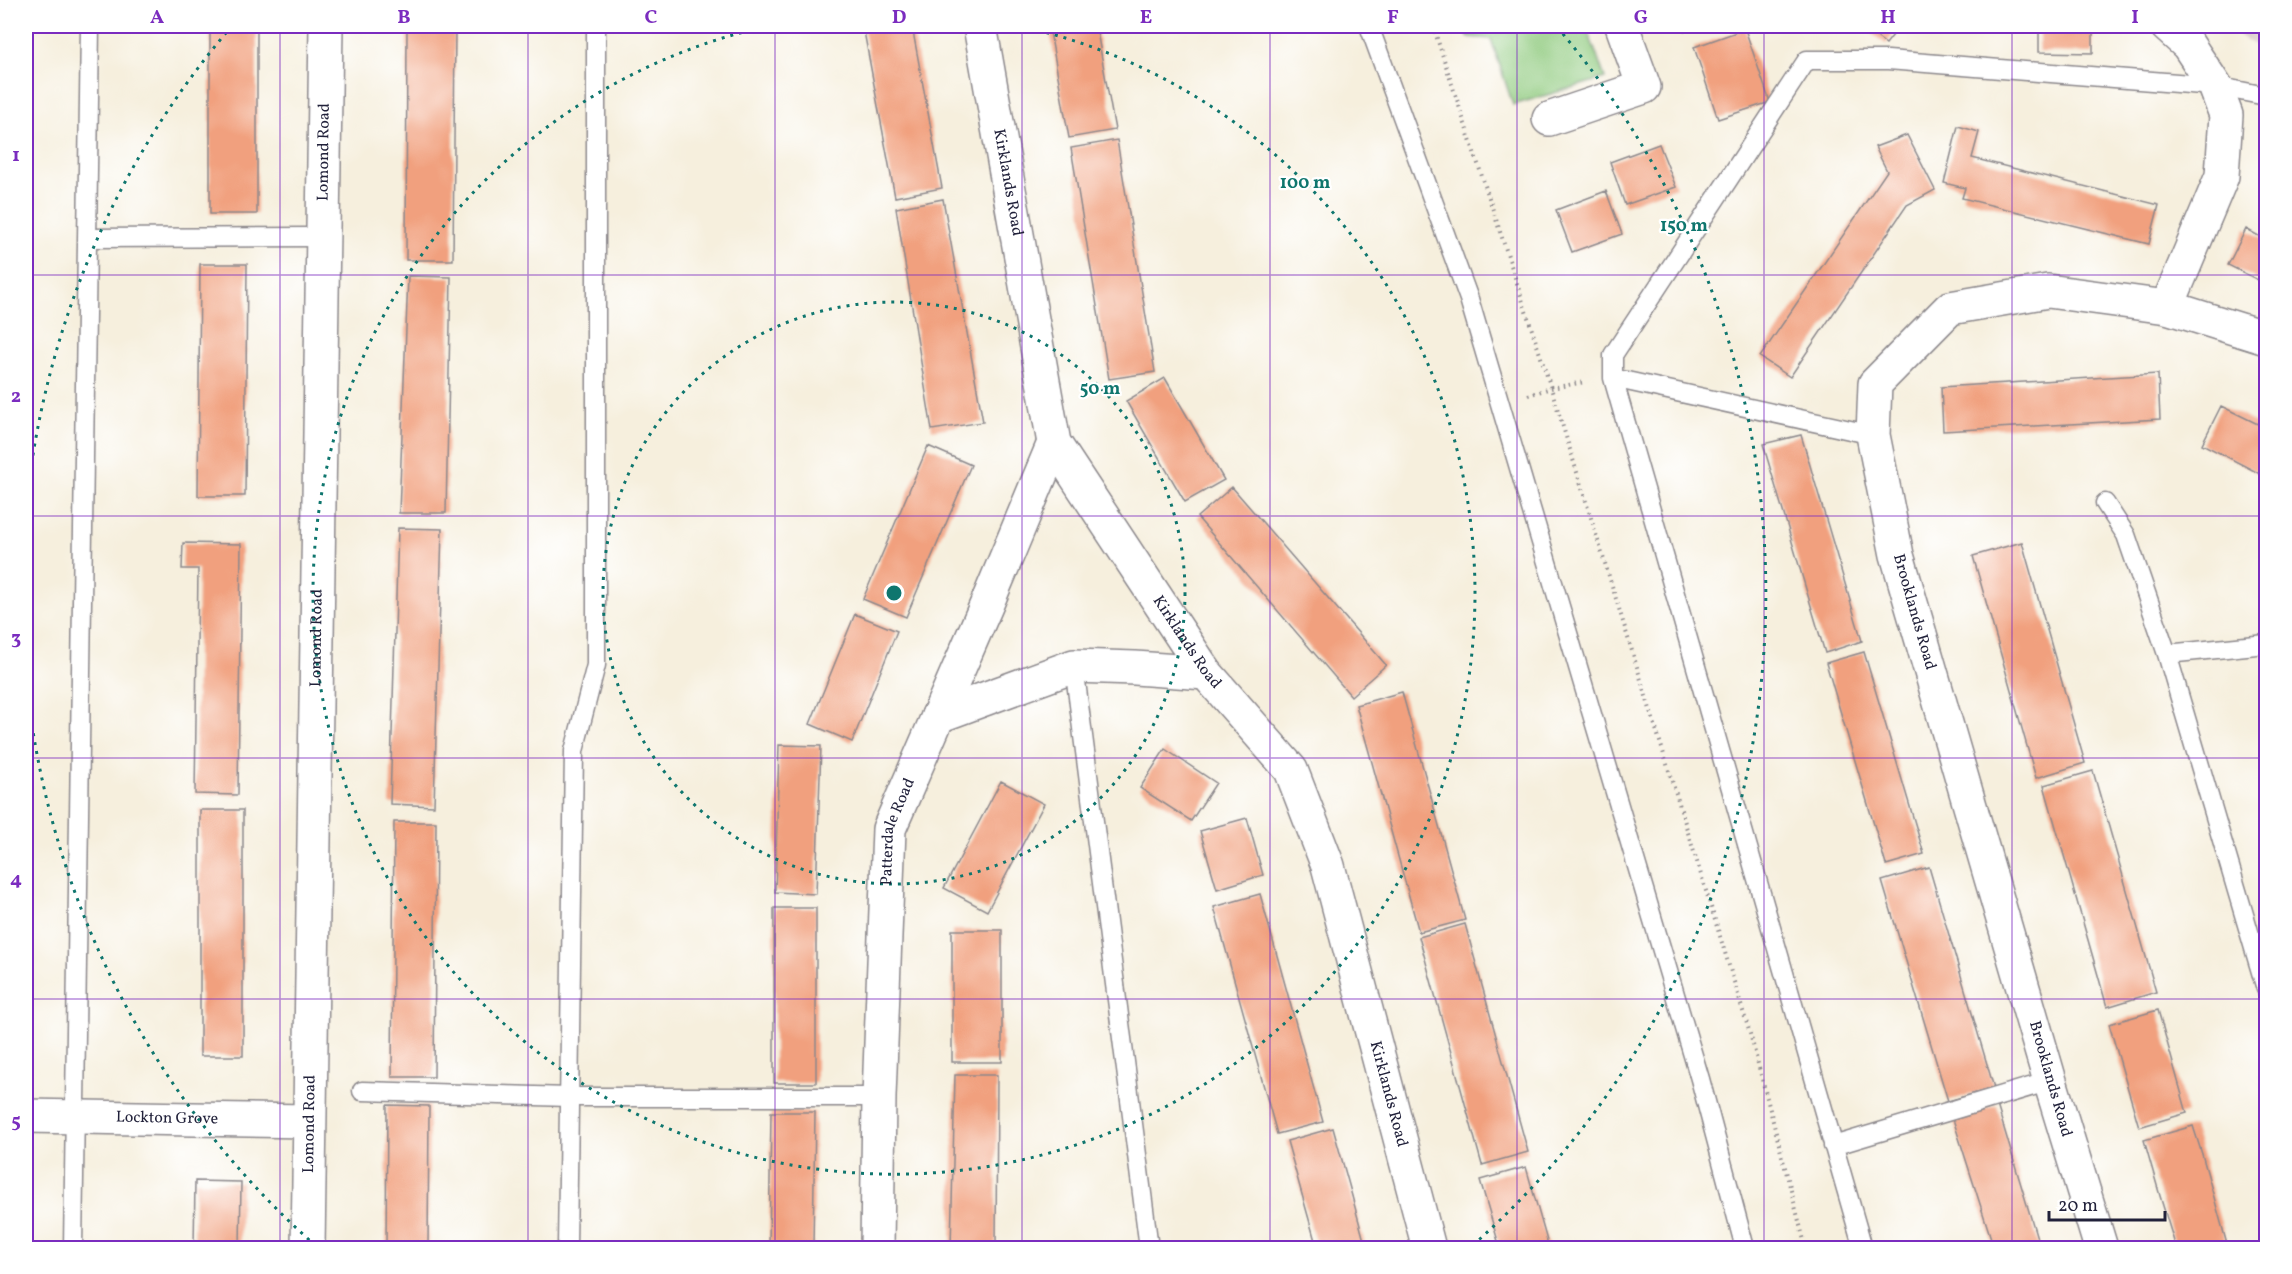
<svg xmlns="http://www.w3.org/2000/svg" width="2292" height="1274" font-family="Vollkorn,serif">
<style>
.industrial{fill:#d1c0bc}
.green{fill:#91cb80;stroke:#5a765e;stroke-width:1.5}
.building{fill:#f1a07e}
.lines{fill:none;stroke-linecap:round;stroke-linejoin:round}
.service-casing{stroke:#8c888c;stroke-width:21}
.minor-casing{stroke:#8c888c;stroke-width:36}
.path{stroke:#8c888c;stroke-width:4;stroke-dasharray:1.5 4.5;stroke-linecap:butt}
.service{stroke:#fff;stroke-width:18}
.minor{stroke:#fff;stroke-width:33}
.grid{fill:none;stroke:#7b2cbf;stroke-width:1.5;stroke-opacity:0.55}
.ring{fill:none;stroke:#0f766e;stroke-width:3;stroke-dasharray:3 6}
.labels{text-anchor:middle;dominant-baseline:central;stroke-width:4.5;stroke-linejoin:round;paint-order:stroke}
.street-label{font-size:16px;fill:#22223b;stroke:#fff}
.centre{fill:#0f766e;stroke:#fff;stroke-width:3}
.ring-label{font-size:18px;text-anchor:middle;font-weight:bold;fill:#0f766e;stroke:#fff;stroke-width:4.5;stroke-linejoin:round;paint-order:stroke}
.neatline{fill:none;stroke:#7b2cbf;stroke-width:2}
.grid-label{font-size:20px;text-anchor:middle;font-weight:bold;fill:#7b2cbf}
</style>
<rect width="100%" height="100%" fill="#fff"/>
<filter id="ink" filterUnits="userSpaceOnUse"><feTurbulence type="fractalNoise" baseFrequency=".0167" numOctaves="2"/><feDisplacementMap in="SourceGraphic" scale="12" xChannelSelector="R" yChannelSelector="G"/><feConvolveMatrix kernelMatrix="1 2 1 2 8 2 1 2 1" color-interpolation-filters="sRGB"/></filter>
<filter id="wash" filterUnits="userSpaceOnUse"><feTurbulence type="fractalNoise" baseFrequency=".008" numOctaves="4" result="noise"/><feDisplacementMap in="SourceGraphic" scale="24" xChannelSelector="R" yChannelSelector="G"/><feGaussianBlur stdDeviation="1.35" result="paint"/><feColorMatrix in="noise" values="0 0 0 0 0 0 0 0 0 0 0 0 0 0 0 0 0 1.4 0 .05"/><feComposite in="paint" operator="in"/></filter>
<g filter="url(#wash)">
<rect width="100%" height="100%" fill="#f6efdd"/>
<path class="industrial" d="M2225,26H2266V52L2231,30Z"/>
<path class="green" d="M1464,26H1586L1605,78L1513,105L1491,39L1468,37Z"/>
<g id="blocks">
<path class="building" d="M210,26H257V214H210Z
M407,26H455L453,260H406Z
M863,26H912L942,188L895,197Z
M1049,26H1096L1115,130L1069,138Z
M1684,26H1701L1685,31Z
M1862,26H1900L1886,44Z
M2039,26H2093V53L2039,52Z
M1745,29L1770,102L1718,119L1694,47Z
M1958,126L1979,132L1972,158L2159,205L2149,244L1962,198L1965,188L1944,183Z
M1907,135L1935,190L1907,205L1790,377L1760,357L1887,171L1875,147Z
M1117,140L1155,372L1109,379L1071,148Z
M1659,144L1676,187L1625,205L1610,162Z
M1606,191L1622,234L1572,252L1556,210Z
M943,199L983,422L932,430L896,208Z
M2246,229L2266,240V284L2228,265Z
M200,264H247L245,496H198Z
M408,276L451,277L446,513H399Z
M2158,374L2160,419L1943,431L1941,387Z
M1165,378L1224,480L1185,502L1126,401Z
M2221,406L2266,428V477L2202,444Z
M1801,435L1862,641L1825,653L1763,444Z
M928,446L971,465L906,617L863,599Z
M1232,487L1386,665L1351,696L1197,517Z
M398,528L442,529L434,806L390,804Z
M2022,542L2085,763L2036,778L1973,556Z
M183,543L241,544L238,795L195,794L198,569H182Z
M855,614L897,631L852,742L810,724Z
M1864,652L1924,854L1886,865L1826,663Z
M1402,692L1465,920L1419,932L1356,705Z
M779,745L821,746L816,894L775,892Z
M1165,749L1216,783L1191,821L1140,788Z
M2093,771L2156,992L2107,1007L2044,785Z
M1001,781L1044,804L987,911L944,888Z
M200,810H243V1056H200Z
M1247,818L1263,875L1217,889L1200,831Z
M394,822H436L434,1077H392Z
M1929,867L1994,1088L1948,1101L1882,881Z
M1260,894L1323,1122L1277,1134L1214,907Z
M774,908H816V1083H774Z
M1465,924L1528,1152L1482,1165L1419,937Z
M952,930H1002V1062H952Z
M2158,1010L2187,1113L2139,1127L2109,1024Z
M955,1075H997L996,1248H951Z
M387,1105L429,1106L428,1248H386Z
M1997,1105L2021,1185L2040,1248H1994L1953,1119Z
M771,1112H815L813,1248H769Z
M2193,1126L2202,1154L2228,1248H2176L2160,1196L2144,1140Z
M1333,1128L1349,1185L1366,1248H1317L1287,1141Z
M1526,1167L1549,1248H1500L1480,1180Z
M195,1181L241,1182L240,1248H194Z"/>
</g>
</g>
<g filter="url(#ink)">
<use href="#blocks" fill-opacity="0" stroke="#8c888c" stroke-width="1.5"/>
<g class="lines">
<defs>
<path id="service" d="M1369,26L1469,299L1700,1079L1745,1248
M87,238L324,237
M1613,378L1873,435
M2105,503L2126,535L2167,654L2266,989
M2167,654L2266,644
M1074,666L1149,1248
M362,1091L569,1097H879
M1833,1146L2050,1081
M73,1248L90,26
M567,1248L574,751L596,665V26
M1863,1248L1613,378V355L1807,60H1888L2215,86L2266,96"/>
<g id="minor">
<path id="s1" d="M980,26L1054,443L1206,673L1291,770L1328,866L1429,1248"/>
<path d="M2167,26L2188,45L2215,86L2226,115L2222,176L2167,307"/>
<path d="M1549,119L1644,87L1622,26"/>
<path d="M938,716L1074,666L1135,668L1206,673"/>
<path id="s2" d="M26,1116L309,1121"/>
<path id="s3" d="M308,1248L326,26"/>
<path id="s4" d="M877,1248L879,1097L889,829L986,606L1054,443"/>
<path d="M2101,1248L2050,1081L1897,555L1873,435L1875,384L1950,308L2048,291L2167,307L2266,338"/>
</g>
</defs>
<use href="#service" class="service-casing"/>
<use href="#minor" class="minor-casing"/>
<path class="path" d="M1433,26L1551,388L1751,1037L1806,1248
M1528,395L1551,388L1585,382"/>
<use href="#service" class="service"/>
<use href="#minor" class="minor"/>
</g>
</g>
<path class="grid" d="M280,26V1248M528,26V1248M775,26V1248M1022,26V1248M1270,26V1248M1517,26V1248M1764,26V1248M2012,26V1248M26,275H2266M26,516H2266M26,758H2266M26,999H2266"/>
<g class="ring">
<circle cx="894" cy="593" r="291"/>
<path d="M1020 26A581 581 0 1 1 768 26"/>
<path d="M316 1246A872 872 0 0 1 26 677M26 509A872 872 0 0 1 231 27M1557 27A872 872 0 0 1 1472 1246"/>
</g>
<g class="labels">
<g class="street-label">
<text stroke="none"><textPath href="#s3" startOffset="1096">Lomond Road</textPath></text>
<text stroke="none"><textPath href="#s1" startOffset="159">Kirklands Road</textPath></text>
<text transform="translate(1914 612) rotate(74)">Brooklands Road</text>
<text stroke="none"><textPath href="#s3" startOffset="610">Lomond Road</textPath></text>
<text stroke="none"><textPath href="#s1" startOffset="663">Kirklands Road</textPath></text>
<text stroke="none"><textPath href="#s4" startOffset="418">Patterdale Road</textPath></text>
<text transform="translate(2050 1079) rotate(74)">Brooklands Road</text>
<text stroke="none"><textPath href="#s1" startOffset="1167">Kirklands Road</textPath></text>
<text stroke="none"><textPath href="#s2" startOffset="141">Lockton Grove</textPath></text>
<text stroke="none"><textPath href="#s3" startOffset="124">Lomond Road</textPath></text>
</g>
</g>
<circle cx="894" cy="593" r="9" class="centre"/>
<g class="ring-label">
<text x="1305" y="188">100 m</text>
<text x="1684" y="231">150 m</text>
<text x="1100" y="394">50 m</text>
</g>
<rect width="2292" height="1274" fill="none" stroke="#fff" stroke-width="66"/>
<path d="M2049 1211v9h116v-9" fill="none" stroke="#22223b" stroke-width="3"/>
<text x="2058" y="1211" font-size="18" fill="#22223b" stroke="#ffffff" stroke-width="4.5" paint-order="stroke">20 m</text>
<rect x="33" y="33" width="2226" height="1208" class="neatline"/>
<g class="grid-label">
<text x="157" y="23">A</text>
<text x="404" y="23">B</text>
<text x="651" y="23">C</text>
<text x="899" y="23">D</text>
<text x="1146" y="23">E</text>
<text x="1393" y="23">F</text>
<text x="1641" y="23">G</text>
<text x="1888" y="23">H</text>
<text x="2135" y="23">I</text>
<text x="16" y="161">1</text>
<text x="16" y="402">2</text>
<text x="16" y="644">3</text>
<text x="16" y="885">4</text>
<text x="16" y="1127">5</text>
</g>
</svg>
